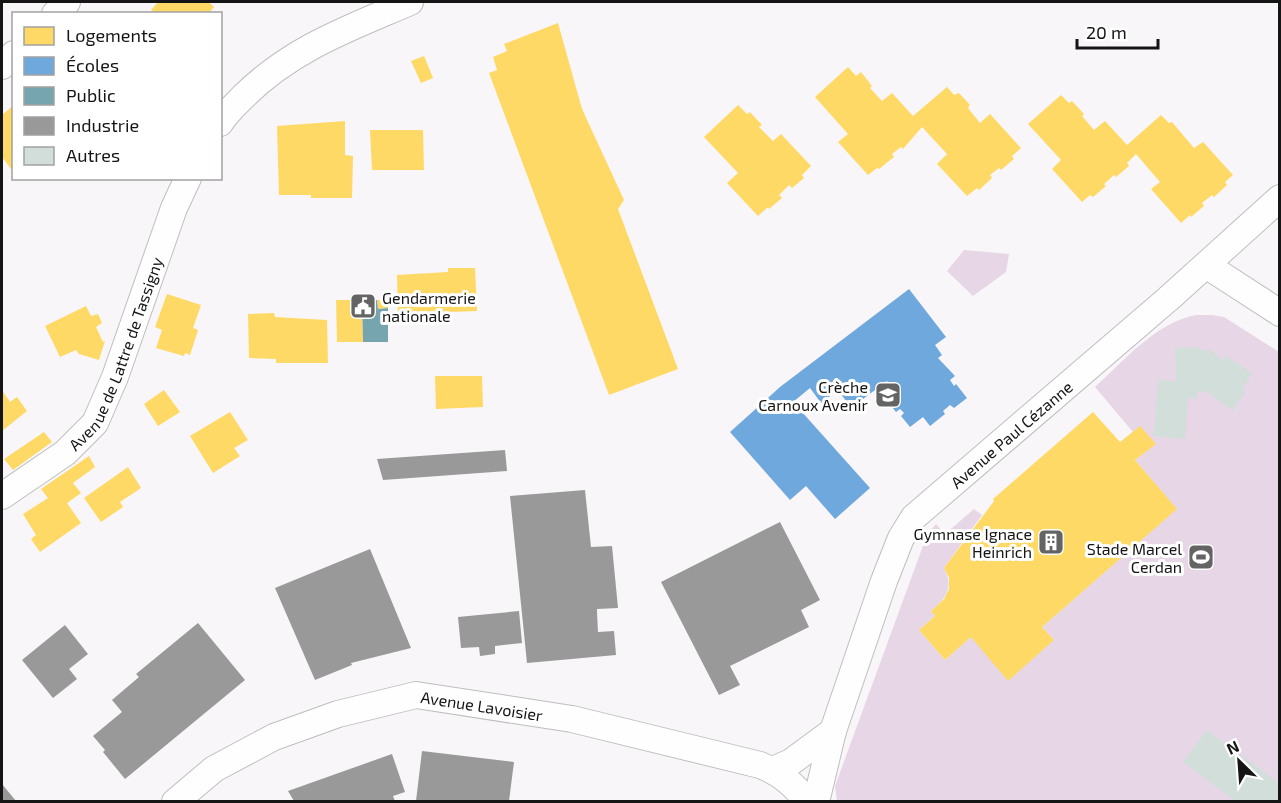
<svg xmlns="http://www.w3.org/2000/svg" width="1281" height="803" font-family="'Exo 2',sans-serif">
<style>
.green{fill:#e7d7e6}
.homes{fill:#ffd966}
.schools{fill:#6fa8dc}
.public{fill:#76a5af}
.industry{fill:#999}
.building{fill:#d2ded9}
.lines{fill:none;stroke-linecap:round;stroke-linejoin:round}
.minor-casing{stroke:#bfbebf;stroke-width:28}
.minor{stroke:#fefefe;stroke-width:26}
.labels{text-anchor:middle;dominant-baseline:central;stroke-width:6;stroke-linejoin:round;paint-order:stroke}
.poi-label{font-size:16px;fill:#161516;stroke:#fff;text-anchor:end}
.street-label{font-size:16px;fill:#161516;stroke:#fff}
</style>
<rect width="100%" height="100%" fill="#f8f6f8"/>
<path class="green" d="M964,250L1009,254L1006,272L973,296L947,271Z
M1196,315H1212L1224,317L1279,352V801L837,802L835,786L927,535L936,524L945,534L974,509L982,515L944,568C954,588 947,597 931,611L935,616L919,630L945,660L971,637L1054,640L1042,627L1176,509L1135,460L1155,444L1133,432L1095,387C1125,360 1155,323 1196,315Z"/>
<path class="homes" d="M158,2H211L210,3L214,7L208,14H156L151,10Z
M558,23L582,109L624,200L618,209L678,369L609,395L489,73L497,70L493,57L507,51L504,44Z
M424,56L433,78L421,83L411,61Z
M848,67L856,76L861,72L872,86L870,88L882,101L892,93L913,116L947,87L954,95L959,93L970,105L968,108L980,123L990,114L1021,148L1012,156L1014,159L1001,170L999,168L990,175L992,178L979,190L977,188L967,196L937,164L947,154L922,127L903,149L901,147L892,154L894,157L879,169L877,168L868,175L838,142L848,134L815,97Z
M1061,95L1069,103L1072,101L1084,114L1082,116L1094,130L1105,121L1127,145L1161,115L1169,123L1172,122L1194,148L1203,142L1233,175L1225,182L1227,185L1214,197L1212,195L1202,203L1204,206L1191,217L1190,215L1181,223L1151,189L1160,182L1136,154L1127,163L1129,166L1116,177L1114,175L1104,184L1106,186L1093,197L1090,195L1082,202L1052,169L1061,160L1028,124Z
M14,105V173L2,157V115Z
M738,105L747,114L750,112L762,125L759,127L773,141L781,134L811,166L802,175L804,178L792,188L789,185L779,195L782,198L769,209L768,207L758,216L727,183L738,173L704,137Z
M345,121V155L353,156L352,198H311V195H279L277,126Z
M370,130H423L424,170H372Z
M448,268H475L477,311L450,312V316L398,318L397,275L448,272Z
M167,294L201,305L193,328L198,330L190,355L185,353L184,356L156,348L162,330L155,327Z
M336,300H362L363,342H337Z
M377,300H388V308L378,309Z
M86,306L91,316L98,314L102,323L96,327L103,342L105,341L99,360L79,354L76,350L60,357L45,326Z
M274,313L275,317L327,320L328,363H276V359L249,358L248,314Z
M435,376H482L483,407L436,409Z
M2,390L10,402L17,397L27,411L2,431Z
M164,390L180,412L158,426L144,404Z
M230,412L248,440L234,448L240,456L213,473L190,436Z
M1093,412L1120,442L1140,426L1156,444L1135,460L1177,509L1042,627L1054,640L1008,681L971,637L945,660L919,630L935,616L931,611L944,599L949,589V578L944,568L994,501L993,499Z
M44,432L52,442L13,470L4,459Z
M89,456L95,467L73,483L81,493L67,503L81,523L40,552L31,539L36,535L23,514L48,498L41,489Z
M128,467L141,488L120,502L123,507L101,522L84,498Z"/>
<path class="schools" d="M909,289L946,337L935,345L942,355L938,358L955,376L950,380L954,386L956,384L967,398L954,408L950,405L943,411L945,414L930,426L923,417L910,427L901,416L904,413L900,409L896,412L888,402L898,394L887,381L859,402L846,401L838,390L821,403L810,388L793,402L870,488L835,519L806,486L790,500L730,432L780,387Z"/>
<path class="public" d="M362,300H377L378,309L388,308V342H363Z"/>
<path class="industry" d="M505,450L507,471L383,480L377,459Z
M585,490L591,547L612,546L618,608L597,609V612L598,632L614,631L616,655L527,663L510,496Z
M780,522L820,600L801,610L809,627L730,666L740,685L719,695L661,582Z
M370,549L411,648L351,663L352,665L315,680L275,588Z
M519,611L522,643L495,646V654L480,656L479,647L461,648L458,617Z
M198,623L245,680L125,779L103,752L105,750L93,736L122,712L112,700L139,677L136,674Z
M65,625L88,654L69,669L77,679L53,698L22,660Z
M422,751L514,762L509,801H416Z
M392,754L405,792L393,796L395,801H294L288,791Z
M2,784L16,801H2Z"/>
<path class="building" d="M1199,347V350H1210L1223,360L1226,356L1252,373L1242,390L1245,392L1233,411L1205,391L1197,392V398H1188L1185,439L1153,436L1159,379L1176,382L1175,348Z
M1207,730L1280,784V802H1236L1183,762Z"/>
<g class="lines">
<defs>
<g id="minor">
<path d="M55,14L67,2"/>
<path d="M2,66L14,54"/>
<path d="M220,123C227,112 236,104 245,95C293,48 350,28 410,2"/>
<path d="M1206,265L1280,313"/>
<path id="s1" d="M2,496L65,453L95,423L115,377L174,208L188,178"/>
<path id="s2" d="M773,770L791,762L833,731L884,581L901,538L914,517L1168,299L1280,198"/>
<path id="s3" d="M175,802L214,769L274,737L338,714L416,695L572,719L760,765C781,773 794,785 808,802"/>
<path d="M816,802L833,731"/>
</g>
</defs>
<use href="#minor" class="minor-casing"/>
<use href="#minor" class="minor"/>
</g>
<defs>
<symbol id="civic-square" viewBox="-11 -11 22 22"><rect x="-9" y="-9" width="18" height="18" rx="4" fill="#656465" stroke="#fff"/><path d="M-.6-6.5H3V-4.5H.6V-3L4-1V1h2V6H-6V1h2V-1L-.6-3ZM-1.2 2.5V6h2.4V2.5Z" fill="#fff"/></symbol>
<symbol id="school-square" viewBox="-11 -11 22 22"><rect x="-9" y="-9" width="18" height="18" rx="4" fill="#656465" stroke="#fff"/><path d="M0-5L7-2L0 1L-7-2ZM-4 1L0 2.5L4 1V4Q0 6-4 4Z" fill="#fff"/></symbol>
<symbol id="building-square" viewBox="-11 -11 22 22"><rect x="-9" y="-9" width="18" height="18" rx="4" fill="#656465" stroke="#fff"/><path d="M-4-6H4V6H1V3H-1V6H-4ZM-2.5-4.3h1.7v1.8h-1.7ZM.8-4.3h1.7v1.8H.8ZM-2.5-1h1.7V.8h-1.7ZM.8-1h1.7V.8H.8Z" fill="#fff"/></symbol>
<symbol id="stadium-square" viewBox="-11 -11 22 22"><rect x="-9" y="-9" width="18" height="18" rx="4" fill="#656465" stroke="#fff"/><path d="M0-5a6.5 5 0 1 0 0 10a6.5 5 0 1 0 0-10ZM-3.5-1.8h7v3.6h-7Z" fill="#fff"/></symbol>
</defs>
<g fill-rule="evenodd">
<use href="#civic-square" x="348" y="291" width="30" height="30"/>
<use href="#school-square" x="873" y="380" width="30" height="30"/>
<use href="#building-square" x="1036" y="527" width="30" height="30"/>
<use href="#stadium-square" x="1186" y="542" width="30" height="30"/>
</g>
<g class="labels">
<g class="poi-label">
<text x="382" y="297" text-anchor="start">Gendarmerie<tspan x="382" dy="18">nationale</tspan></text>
<text x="868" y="386">Crèche<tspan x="868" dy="18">Carnoux Avenir</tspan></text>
<text x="1032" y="533">Gymnase Ignace<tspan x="1032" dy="18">Heinrich</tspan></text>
<text x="1182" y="548">Stade Marcel<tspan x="1182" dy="18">Cerdan</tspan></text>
</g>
<g class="street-label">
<text stroke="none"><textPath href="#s1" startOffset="190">Avenue de Lattre de Tassigny</textPath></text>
<text stroke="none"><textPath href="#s2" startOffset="429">Avenue Paul Cézanne</textPath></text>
<text stroke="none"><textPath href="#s3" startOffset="334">Avenue Lavoisier</textPath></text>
</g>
</g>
<rect width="1281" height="803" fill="none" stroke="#161516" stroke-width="6"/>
<rect x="12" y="12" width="210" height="168" fill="#ffffff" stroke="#a2a1a2" stroke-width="1.5"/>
<rect x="24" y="27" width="30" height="18" fill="#ffd966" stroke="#a2a1a2" stroke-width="1.5"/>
<text x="66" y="42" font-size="18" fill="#161516">Logements</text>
<rect x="24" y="57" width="30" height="18" fill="#6fa8dc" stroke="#a2a1a2" stroke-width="1.5"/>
<text x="66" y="72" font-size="18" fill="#161516">Écoles</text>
<rect x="24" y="87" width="30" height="18" fill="#76a5af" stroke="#a2a1a2" stroke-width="1.5"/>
<text x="66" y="102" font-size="18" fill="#161516">Public</text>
<rect x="24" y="117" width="30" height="18" fill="#999999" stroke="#a2a1a2" stroke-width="1.5"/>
<text x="66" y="132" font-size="18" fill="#161516">Industrie</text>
<rect x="24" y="147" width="30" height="18" fill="#d2ded9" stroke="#a2a1a2" stroke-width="1.5"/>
<text x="66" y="162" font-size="18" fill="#161516">Autres</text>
<g transform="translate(1239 761) rotate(335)" stroke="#ffffff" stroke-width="4.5" paint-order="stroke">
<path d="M0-4.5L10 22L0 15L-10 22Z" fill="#161516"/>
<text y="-9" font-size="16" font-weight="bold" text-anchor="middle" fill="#161516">N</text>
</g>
<path d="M1077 39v9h81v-9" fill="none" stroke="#161516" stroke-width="3"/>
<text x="1086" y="39" font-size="18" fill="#161516" stroke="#ffffff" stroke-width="4.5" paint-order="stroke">20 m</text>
</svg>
